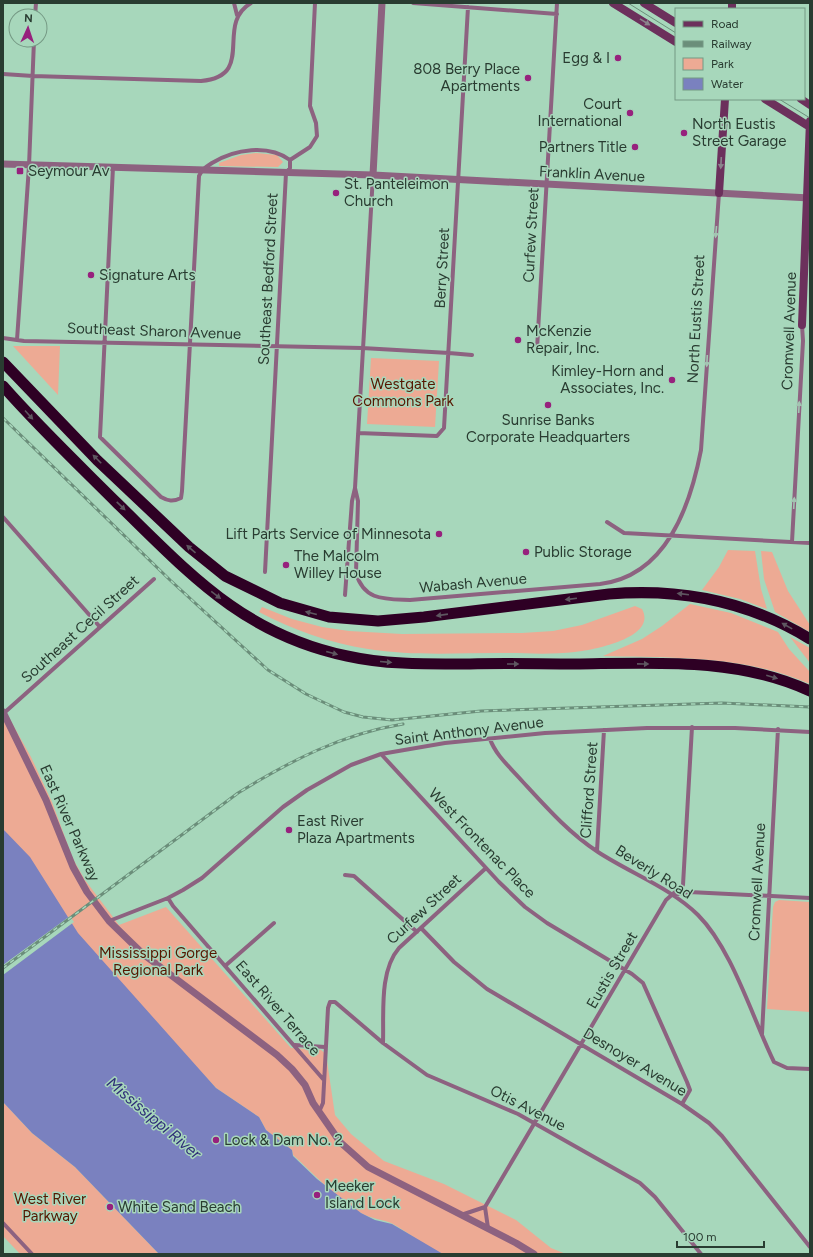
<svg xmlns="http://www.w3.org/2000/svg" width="813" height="1257" font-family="Figtree,sans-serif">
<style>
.green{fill:#edaa94}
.water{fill:#7a81bf}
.pier{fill:#a7d7bb}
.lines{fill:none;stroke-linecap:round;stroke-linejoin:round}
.minor{stroke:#8d6280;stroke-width:4}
.tertiary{stroke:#8d6280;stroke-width:7}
.secondary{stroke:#6c305c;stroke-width:8}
.motorway{stroke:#2e0024;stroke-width:11}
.tram{stroke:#6b8e7a;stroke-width:1}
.rail-casing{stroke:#6b8e7a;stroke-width:3}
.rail{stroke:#a7d7bb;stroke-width:1.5;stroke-dasharray:4.5;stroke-linecap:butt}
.oneway{fill:#8a848c}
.oneway2{fill:#a3c5b2}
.oneway3{fill:#5e5660}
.poi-dot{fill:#97217d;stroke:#a7d7bb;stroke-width:1.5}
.labels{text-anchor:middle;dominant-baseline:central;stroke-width:3;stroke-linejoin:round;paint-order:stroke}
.poi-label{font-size:15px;fill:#293c31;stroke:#a7d7bb;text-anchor:start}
.street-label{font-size:15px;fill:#293c31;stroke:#a7d7bb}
.park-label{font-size:15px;fill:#561700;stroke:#a7d7bb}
.water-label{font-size:16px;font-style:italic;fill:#2f2e78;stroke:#a7d7bb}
</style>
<rect width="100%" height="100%" fill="#a7d7bb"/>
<path class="green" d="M256,153L277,155L283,162L278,167L219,166V163L241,155Z
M13,346H60L58,395Z
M371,358L439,361L435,427L367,424Z
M728,550L755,551L761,589L767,609L740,599L702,590L719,567Z
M761,551L772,552L788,591L810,625V632L775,612L764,579Z
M690,604L731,613L778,632L789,649L810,672V684C744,655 673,658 603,656L642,639L662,626Z
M635,606L642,609C658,638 592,650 575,652C550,655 523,653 499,653C455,653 411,656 368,649C330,643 293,630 259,612L262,607L292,619L322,627L349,631L402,634L522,633L553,631L582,625Z
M790,637L810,648V663Z
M3,707L31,757L52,802L73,859L85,880L119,925L166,907L291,1048L321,1050L326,1054L335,1115L351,1134L384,1161L444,1184L516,1220L551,1248L566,1254H443C425,1246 410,1234 393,1224C383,1219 371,1219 361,1213C336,1198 315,1175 293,1155L292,1150L266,1130L259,1117L216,1088L77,938L3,836Z
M779,900L810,902V1012L767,1009L773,907L775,902Z
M3,1102L32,1133L75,1167L159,1254H20L3,1236Z"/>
<path class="water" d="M3,829L30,857L78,933L216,1088L259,1117L266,1130L292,1150L293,1156L317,1179L361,1213L375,1220L392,1224L443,1254H159L75,1167L32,1133L3,1102Z"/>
<path class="pier" d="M70,916L74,922L3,975V965Z"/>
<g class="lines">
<path class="minor" d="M234,3L237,15
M413,3L557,14
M35,16L36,3
M3,74L33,76L201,81C257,76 214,25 251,3
M113,167L100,437L161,497C168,501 173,502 181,498L182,491L199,176C202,169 206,167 212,163C235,149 268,144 290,160
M3,338L24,341L362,348L449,353L472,355
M17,340L29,166L34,40
M537,349L557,3
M358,433L437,436L444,428L468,7
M355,488L358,501L356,573C364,601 385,599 410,600L600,584C666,576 690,507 701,450L719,193
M3,517L100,627
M607,522L624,533L810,543
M792,542L803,341L802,325
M265,572L286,173L290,168V160L310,147L317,136L316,123L310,106L315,3
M345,595L352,501L355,488L373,175
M4,713L154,579
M490,739C496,756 511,768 523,782C546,807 569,833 598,852C630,873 671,888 698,915C732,949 752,1017 774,1062L787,1068L810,1069
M381,754L499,882L525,907L547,923L632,974L643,983L687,1082L690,1090L682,1104
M597,851L604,730
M345,875L354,876L417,932
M673,895L689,892L810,898
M168,898L173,906L323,1079
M109,921L168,898L183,890L202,878L283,807L307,790L351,765L381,754L445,743L545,733L647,728H735L810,732
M421,928L454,962L487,989L682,1104L709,1123L722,1136L810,1247
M225,966L274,923
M762,1034L778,729
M383,1043C384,1014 379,971 399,948L486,868
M295,1045L325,1047
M319,1112L323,1103L328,1008L330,1002H335L383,1043L427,1075L518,1114L640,1183L655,1197L701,1254
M461,1215L485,1207
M3,1223L32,1254
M488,1228L485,1207L666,900L683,885L692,727"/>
<path class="tertiary" d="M3,164L373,175L810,198
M373,175L382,3
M3,712L46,800L73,867L87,892L109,921L143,954L277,1055L292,1069L305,1085L313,1103L340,1142L368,1167L516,1243L534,1254"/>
<path class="secondary" d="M613,3L676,42
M644,3L676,23
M732,9V3
M765,99L810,127
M801,99L810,105
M719,193L725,99
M802,325L810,121"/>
<path class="motorway" d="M3,362L97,460L189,547L225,576L280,603L329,617L378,621L424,617L609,594C681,588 748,601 810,639
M3,386C39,427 79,465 118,504C190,574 243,634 347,656C387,665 429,664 470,664C505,663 540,664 575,664C654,663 737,657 810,691"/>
<path class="tram" d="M628,3L676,33
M779,99L810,118"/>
<defs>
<path id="rail" d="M3,418L170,580L268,670L306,694L344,712L363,717L392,720L481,711L722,703L810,707
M3,968L238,793C290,761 342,734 403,724"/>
</defs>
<use href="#rail" class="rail-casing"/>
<use href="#rail" class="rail"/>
</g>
<defs><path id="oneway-solid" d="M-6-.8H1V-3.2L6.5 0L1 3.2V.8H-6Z"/></defs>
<g class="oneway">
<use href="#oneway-solid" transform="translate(645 22) rotate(32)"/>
<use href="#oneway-solid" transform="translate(721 163) rotate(93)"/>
</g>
<g class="oneway2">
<use href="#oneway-solid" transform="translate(716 232) rotate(95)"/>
<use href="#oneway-solid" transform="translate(707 361) rotate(93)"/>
<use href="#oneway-solid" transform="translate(799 407) rotate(-87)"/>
<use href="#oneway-solid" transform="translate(794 503) rotate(-87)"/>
</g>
<g class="oneway3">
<use href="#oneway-solid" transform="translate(29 415) rotate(48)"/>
<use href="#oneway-solid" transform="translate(97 459) rotate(-135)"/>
<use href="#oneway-solid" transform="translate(121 506) rotate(44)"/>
<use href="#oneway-solid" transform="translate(191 549) rotate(-139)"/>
<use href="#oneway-solid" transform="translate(683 594) rotate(-173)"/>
<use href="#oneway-solid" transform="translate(216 595) rotate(37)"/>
<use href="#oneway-solid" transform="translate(571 599) rotate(173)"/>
<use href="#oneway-solid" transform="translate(311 613) rotate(-166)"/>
<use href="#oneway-solid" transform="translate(442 615) rotate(172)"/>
<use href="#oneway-solid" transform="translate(787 626) rotate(-151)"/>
<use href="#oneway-solid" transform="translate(332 653) rotate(15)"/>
<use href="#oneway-solid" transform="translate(386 662) rotate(5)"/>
<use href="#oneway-solid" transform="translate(513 664)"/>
<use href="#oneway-solid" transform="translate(643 664) rotate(1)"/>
<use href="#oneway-solid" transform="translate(772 677) rotate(16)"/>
</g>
<g class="poi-dot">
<circle cx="618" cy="58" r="4"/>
<circle cx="528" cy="78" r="4"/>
<circle cx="630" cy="113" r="4"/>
<circle cx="684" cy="133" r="4"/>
<circle cx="635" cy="147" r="4"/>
<rect x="16" y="167" width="8" height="8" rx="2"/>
<circle cx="336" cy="193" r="4"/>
<circle cx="91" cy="275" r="4"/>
<circle cx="518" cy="340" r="4"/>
<circle cx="672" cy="380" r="4"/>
<circle cx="548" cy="405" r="4"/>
<circle cx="439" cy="534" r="4"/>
<circle cx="526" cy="552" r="4"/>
<circle cx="286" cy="565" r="4"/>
<circle cx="289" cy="830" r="4"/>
<circle cx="216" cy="1140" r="4"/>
<circle cx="317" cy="1195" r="4"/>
<circle cx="110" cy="1207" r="4"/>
</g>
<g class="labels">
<g class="poi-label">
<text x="610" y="58" text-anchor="end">Egg &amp; I</text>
<text x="520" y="69" text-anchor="end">808 Berry Place<tspan x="520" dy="17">Apartments</tspan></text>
<text x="622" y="104" text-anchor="end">Court<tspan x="622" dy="17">International</tspan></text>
<text x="692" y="124">North Eustis<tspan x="692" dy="17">Street Garage</tspan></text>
<text x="627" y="147" text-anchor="end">Partners Title</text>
<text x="28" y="171">Seymour Av</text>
<text x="344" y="184">St. Panteleimon<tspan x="344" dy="17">Church</tspan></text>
<text x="99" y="275">Signature Arts</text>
<text x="526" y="331">McKenzie<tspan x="526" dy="17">Repair, Inc.</tspan></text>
<text x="664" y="371" text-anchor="end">Kimley-Horn and<tspan x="664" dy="17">Associates, Inc.</tspan></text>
<text x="548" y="420" text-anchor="middle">Sunrise Banks<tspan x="548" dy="17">Corporate Headquarters</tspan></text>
<text x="431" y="534" text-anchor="end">Lift Parts Service of Minnesota</text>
<text x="534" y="552">Public Storage</text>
<text x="294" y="556">The Malcolm<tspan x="294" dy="17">Willey House</tspan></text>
<text x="297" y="821">East River<tspan x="297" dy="17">Plaza Apartments</tspan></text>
<text x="224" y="1140">Lock &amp; Dam No. 2</text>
<text x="325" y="1186">Meeker<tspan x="325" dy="17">Island Lock</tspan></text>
<text x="118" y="1207">White Sand Beach</text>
</g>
<g class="street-label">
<text transform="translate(592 174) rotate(3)">Franklin Avenue</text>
<text transform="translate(531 235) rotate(-87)">Curfew Street</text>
<text transform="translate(442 268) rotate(-87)">Berry Street</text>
<text transform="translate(268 279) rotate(-87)">Southeast Bedford Street</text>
<text transform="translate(696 319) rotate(-87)">North Eustis Street</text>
<text transform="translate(154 331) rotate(2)">Southeast Sharon Avenue</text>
<text transform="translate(789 331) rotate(-88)">Cromwell Avenue</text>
<text transform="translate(473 583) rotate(-5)">Wabash Avenue</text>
<text transform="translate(80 629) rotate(-42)">Southeast Cecil Street</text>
<text transform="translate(469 731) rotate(-7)">Saint Anthony Avenue</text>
<text transform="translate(589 790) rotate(-86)">Clifford Street</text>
<text transform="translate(70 823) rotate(66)">East River Parkway</text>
<text transform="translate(482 843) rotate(46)">West Frontenac Place</text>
<text transform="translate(654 872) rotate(32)">Beverly Road</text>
<text transform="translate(757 882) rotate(-87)">Cromwell Avenue</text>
<text transform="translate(424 909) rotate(-43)">Curfew Street</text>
<text transform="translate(612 970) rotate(-60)">Eustis Street</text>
<text transform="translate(278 1008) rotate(49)">East River Terrace</text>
<text transform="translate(635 1062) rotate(31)">Desnoyer Avenue</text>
<text transform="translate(528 1108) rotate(27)">Otis Avenue</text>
</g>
<g class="park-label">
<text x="403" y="384">Westgate<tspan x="403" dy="17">Commons Park</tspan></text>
<text x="158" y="953">Mississippi Gorge<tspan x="158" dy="17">Regional Park</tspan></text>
<text x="50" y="1199">West River<tspan x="50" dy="17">Parkway</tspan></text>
</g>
<g class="water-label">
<text transform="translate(154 1118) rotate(40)">Mississippi River</text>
</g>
</g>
<rect width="813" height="1257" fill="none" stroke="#293c31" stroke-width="8"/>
<rect x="675" y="8" width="130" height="92" fill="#a7d7bb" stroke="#759984"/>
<rect x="683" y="21" width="20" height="6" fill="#6c305c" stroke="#759984"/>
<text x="711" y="28" font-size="12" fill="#293c31">Road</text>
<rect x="683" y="41" width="20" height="6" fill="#6b8e7a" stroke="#759984"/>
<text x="711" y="48" font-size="12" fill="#293c31">Railway</text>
<rect x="683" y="58" width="20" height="12" fill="#edaa94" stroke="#759984"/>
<text x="711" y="68" font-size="12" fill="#293c31">Park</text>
<rect x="683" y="78" width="20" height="12" fill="#7a81bf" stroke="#759984"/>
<text x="711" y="88" font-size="12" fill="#293c31">Water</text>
<g transform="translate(28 28) rotate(3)"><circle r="19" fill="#a7d7bb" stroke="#759984"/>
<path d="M0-3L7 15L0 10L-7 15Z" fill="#97217d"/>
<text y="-6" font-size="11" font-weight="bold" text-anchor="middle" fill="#293c31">N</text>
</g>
<path d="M677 1241v6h87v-6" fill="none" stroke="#293c31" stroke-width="2"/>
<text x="683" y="1241" font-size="12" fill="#293c31" stroke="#a7d7bb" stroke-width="3" paint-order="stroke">100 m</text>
</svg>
